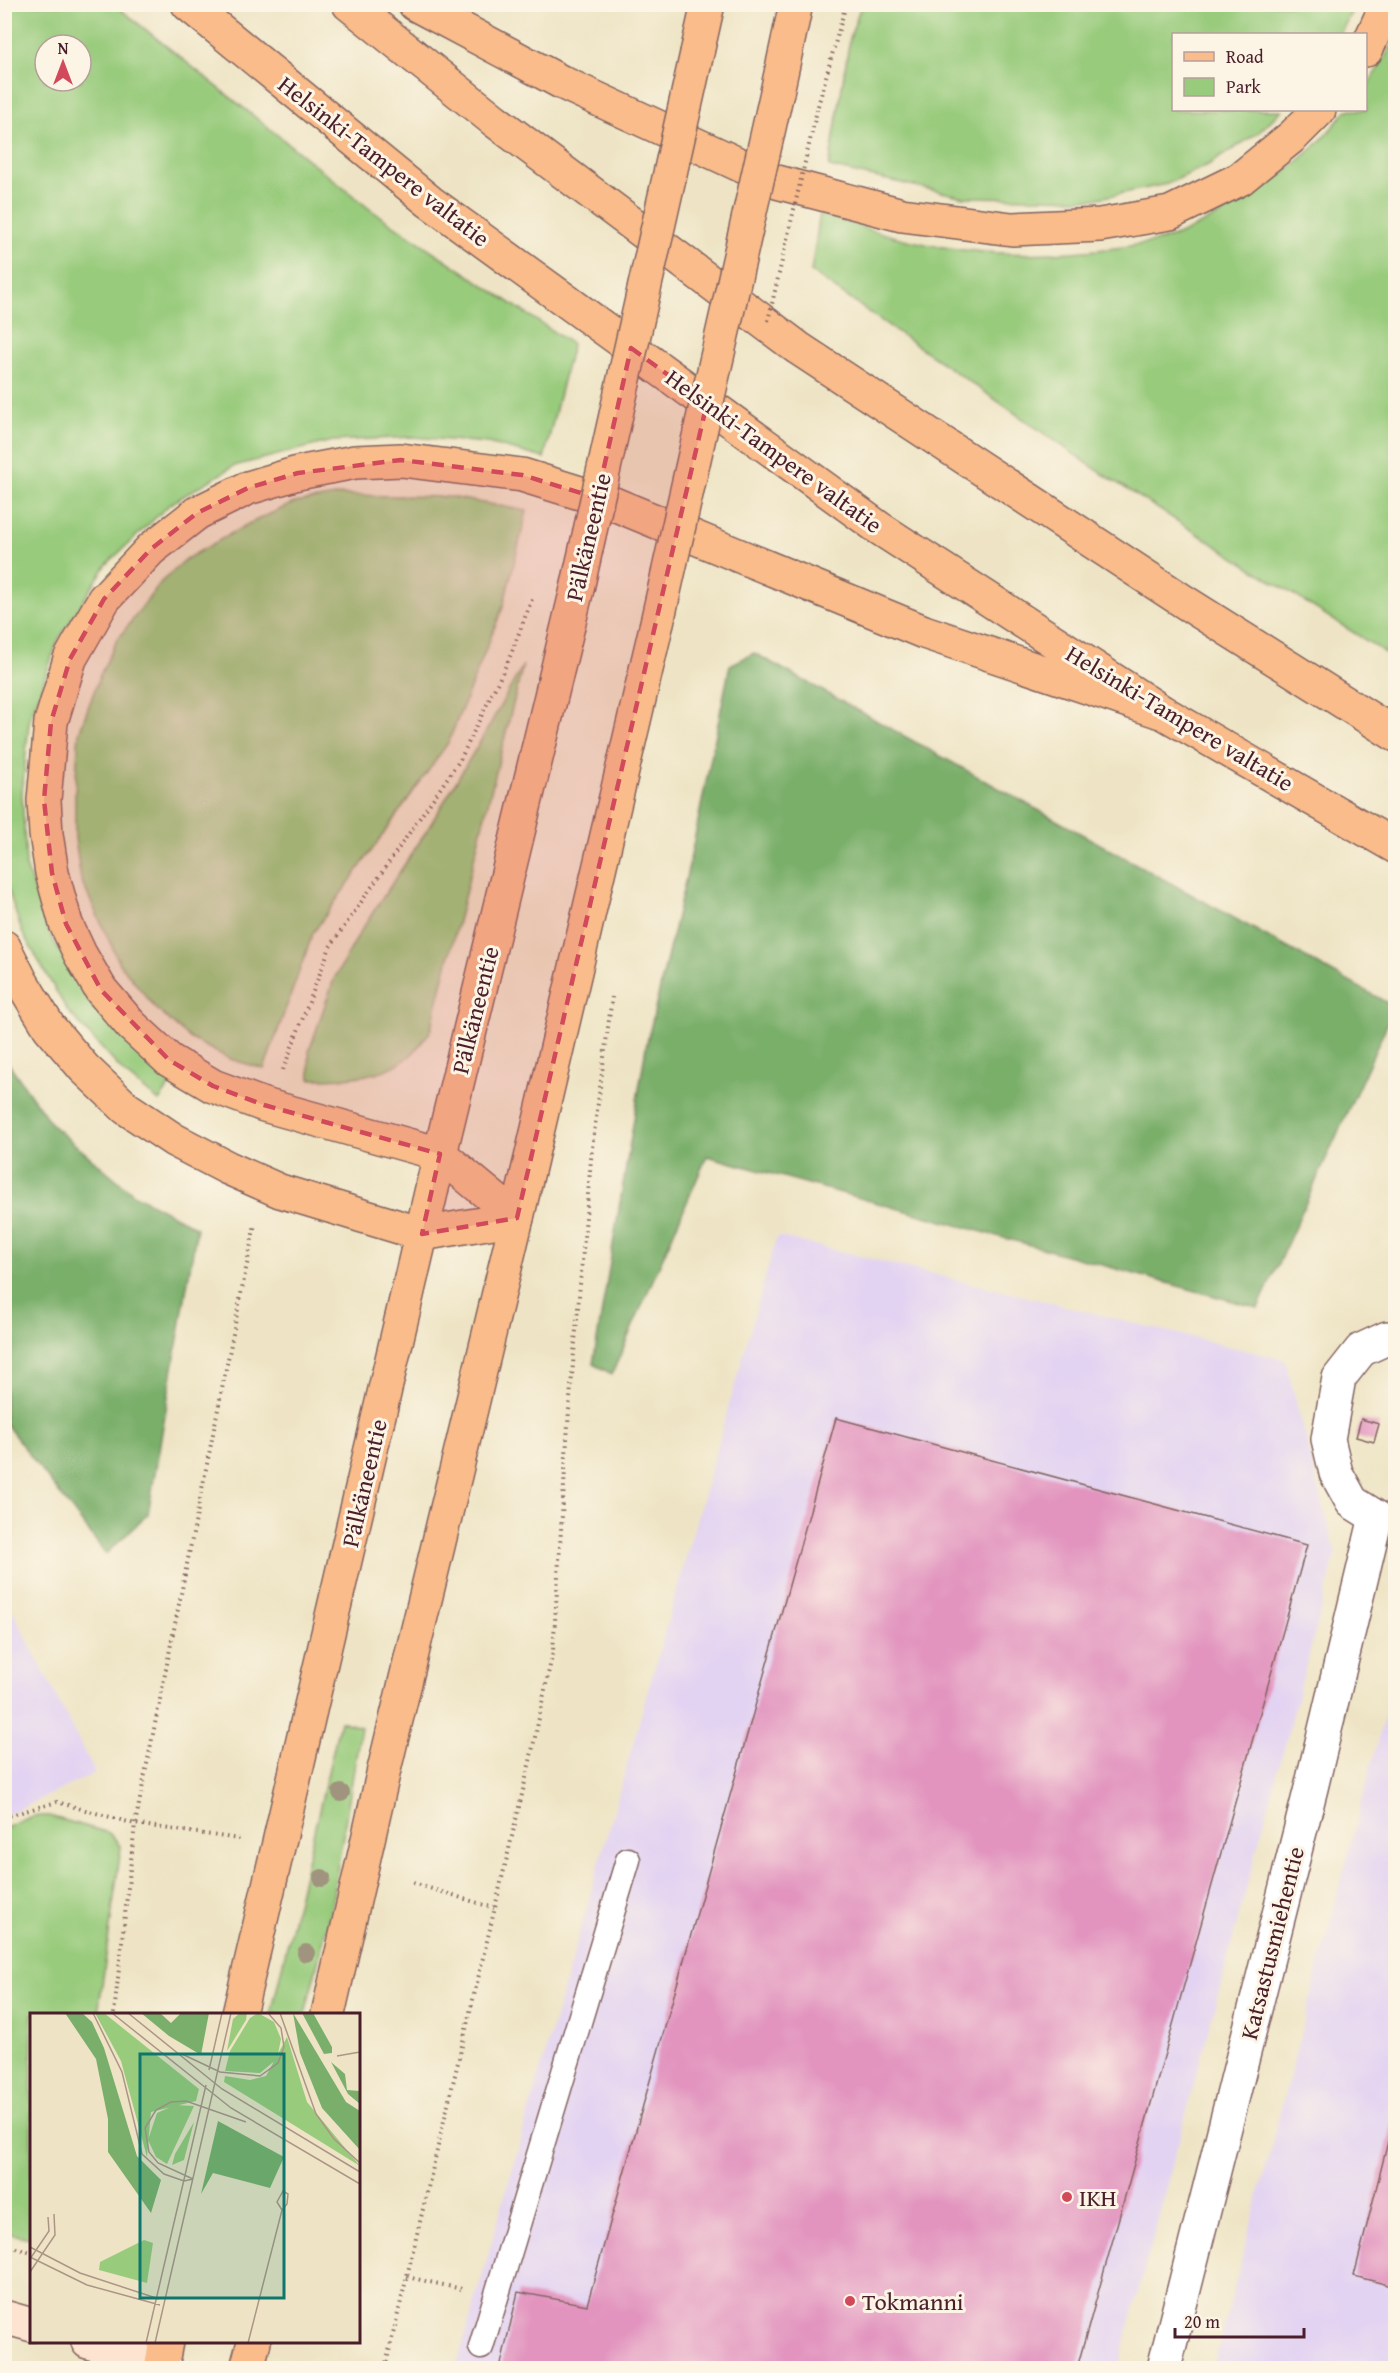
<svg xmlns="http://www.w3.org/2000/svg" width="1400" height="2373" font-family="'Gentium Book Plus',serif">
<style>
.built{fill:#e3d3f2}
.green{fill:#98cb7b;stroke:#717553;stroke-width:1.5;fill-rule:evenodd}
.forest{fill:#7aaf6b;stroke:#62674b;stroke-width:1.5}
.building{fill:#e294bf}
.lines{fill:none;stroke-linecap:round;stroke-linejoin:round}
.service-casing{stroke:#836461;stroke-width:27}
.minor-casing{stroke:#836461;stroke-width:36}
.secondary-casing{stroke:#836461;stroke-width:36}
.primary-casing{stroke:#836461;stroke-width:36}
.motorway-casing{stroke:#836461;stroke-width:36}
.path{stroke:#836461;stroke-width:4;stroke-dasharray:1.5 4.5;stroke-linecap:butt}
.service{stroke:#fff;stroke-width:24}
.minor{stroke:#fff;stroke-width:33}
.secondary{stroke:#fde4d0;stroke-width:33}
.primary{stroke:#f9bc8a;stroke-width:33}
.motorway{stroke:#f9bc8a;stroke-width:33}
.primary-bridge-casing{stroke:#836461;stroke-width:36;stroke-linecap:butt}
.path-bridge{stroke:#836461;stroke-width:4;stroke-dasharray:1.5 4.5;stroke-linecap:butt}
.primary-bridge{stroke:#f9bc8a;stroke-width:33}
.tree{fill:#a0947e}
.marked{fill:#d1495b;fill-opacity:0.2;stroke:#d1495b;stroke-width:4.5;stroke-dasharray:12 8;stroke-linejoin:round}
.poi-dot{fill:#d1495b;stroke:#fcf5e5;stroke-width:2}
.labels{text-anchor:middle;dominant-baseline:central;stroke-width:6;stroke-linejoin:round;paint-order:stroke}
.street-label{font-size:24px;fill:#4a1f2b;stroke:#fcf5e5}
.poi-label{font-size:24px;fill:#4a1f2b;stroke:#fcf5e5;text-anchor:start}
.inset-road{fill:none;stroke:#ac9587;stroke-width:1.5}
.view{fill:#0f766e;fill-opacity:0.15;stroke:#0f766e;stroke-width:3}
.inset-edge{fill:none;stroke:#4a1f2b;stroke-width:3}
</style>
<rect width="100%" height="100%" fill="#fcf5e5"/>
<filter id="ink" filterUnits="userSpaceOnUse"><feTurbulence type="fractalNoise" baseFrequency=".0167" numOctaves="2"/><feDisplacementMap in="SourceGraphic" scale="12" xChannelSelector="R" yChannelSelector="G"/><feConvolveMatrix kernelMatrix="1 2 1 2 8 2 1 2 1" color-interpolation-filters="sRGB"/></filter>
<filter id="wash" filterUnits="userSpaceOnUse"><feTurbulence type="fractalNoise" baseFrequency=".008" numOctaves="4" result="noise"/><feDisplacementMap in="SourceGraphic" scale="24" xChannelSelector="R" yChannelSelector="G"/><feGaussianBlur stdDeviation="1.35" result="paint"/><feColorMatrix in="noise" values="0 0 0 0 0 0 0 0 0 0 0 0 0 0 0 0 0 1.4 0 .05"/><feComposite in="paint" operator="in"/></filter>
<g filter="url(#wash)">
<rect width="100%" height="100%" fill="#eee4c5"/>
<path class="built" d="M777,1236L1285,1360L1336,1553L1118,2368H456Z
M4,1594L95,1773L5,1816H4Z
M1395,1675V2368H1213Z"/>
<path class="green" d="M4,5H115L371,210L572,344L544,458L488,443L413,437L332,441L234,466L170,504L106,565L58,640L29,722L22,793L26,866L49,933L91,1005L171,1084L159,1101L125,1074L67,1010L22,932L5,880ZM45,45H81V81H45Z
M861,5V4L1355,5L1340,34H1174V110H1282L1258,133L1208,165L1167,184L1094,199L964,197L829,167L850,38Z
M1395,41V659L1100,472L811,272L820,214C860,226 901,241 943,247C1001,257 1057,255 1115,248C1135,245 1158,243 1177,235C1226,215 1275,183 1314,147C1326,136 1336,122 1347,110H1366V88Z
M341,495L451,497L527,511L503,607L448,743L313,933L264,1069L230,1059L191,1039L156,1009L120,964L81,880L75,838V792L79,733L100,675L117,640L161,582L186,559L248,524L294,503Z
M523,665L430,1032C424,1039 419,1047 412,1054C386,1078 344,1079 310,1079L309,1051L334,979L362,929L426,832L484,735Z
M340,1721L361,1727L330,1913L305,2014H271Z
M32,1816H49L109,1833L121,1847L98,2014H32L31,2238L5,2233L4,1829Z"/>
<path class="forest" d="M754,653L1395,1007L1258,1308L707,1156L612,1374L593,1364L646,1047L689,865L730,665Z
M4,1057L52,1125L135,1195L197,1228L148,1514L106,1554L5,1423Z"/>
<g id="blocks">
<path class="building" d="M836,1418L1307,1545L1077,2368H500L518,2292L587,2305Z
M1361,1419L1379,1424L1374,1442L1356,1437Z
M1395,2114H1396V2287L1354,2276Z"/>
</g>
</g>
<g filter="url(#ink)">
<use href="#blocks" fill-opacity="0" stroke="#836461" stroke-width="1.5"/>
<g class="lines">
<defs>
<path id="service" d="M481,2347L628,1860"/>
<path id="minor" d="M1376,1517L1352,1502L1336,1473L1328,1439L1339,1378L1361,1350L1387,1338L1396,1340
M1164,2368L1311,1788L1376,1517"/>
<path id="secondary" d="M4,2317L32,2325
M88,2342L161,2364L166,2368"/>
<path id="primary" d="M697,53L708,4
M777,92L796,4
M239,2014L440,1154L577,589
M328,2014L383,1774L517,1218L656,627
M161,2368L166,2342
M247,2368L254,2342"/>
<path id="motorway" d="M188,4L430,202L879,528L1164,713L1396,847
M349,4L494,120L798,348L1183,601L1396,735
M415,4L563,83L777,182L902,215L1012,229L1100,225L1170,213L1240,179L1293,136L1319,110
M1366,50L1387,4
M4,947L21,981L49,1027L84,1068L126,1108L174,1140L228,1168L280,1191L422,1234L517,1218
M517,1218L440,1154L264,1105L213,1086L169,1060L131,1025L101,990L80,954L66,924L52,873L46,834L44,800L51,722L70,659L104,599L151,549L197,513L248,488L298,473L355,462L401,460L522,475L609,502L924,632L1164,713"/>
</defs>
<use href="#service" class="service-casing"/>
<use href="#minor" class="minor-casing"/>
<use href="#secondary" class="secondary-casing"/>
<use href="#primary" class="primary-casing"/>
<use href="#motorway" class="motorway-casing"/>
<path class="path" d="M818,106L846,4
M283,1070L330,947L460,760L509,659L532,599
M4,1817L57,1802L135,1824L239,1839
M413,1883L494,1908
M114,2014L135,1824L255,1224
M4,2245L32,2252
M407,2277L462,2289
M385,2368L530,1761L553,1651L569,1410L592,1148L612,997"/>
<use href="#service" class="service"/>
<use href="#minor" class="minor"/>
<use href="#secondary" class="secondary"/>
<use href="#primary" class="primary"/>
<use href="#motorway" class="motorway"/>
<defs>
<path id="primary-bridge" d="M577,589L697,53
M656,627L777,92"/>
</defs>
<use href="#primary-bridge" class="primary-bridge-casing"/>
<path class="path-bridge" d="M768,321L818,106"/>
<use href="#primary-bridge" class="primary-bridge"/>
</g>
<g class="tree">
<circle cx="341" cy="1793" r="9"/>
<circle cx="322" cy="1878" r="9"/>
<circle cx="306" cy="1953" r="9"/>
</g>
</g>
<path class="marked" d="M631,348L707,403L517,1218L422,1234L440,1154L264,1105L213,1086L169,1060L101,990L66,924L52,873L44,800L51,722L70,659L104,599L151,549L197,513L248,488L298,473L401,460L522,475L597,498Z"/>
<g class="poi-dot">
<circle cx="1067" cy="2197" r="6"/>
<circle cx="850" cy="2301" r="6"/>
</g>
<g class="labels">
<g class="street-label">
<text transform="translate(384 161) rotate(38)">Helsinki-Tampere valtatie</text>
<text transform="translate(774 451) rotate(36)">Helsinki-Tampere valtatie</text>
<text transform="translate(588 537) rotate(-77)">Pälkäneentie</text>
<text transform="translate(1180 718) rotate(31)">Helsinki-Tampere valtatie</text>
<text transform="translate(475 1010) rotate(-76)">Pälkäneentie</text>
<text transform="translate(364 1483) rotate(-77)">Pälkäneentie</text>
<text transform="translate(1272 1943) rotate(-76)">Katsastusmiehentie</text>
</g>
<g class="poi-label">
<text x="1079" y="2197">IKH</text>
<text x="862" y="2301">Tokmanni</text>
</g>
</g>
<g transform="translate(30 2013)">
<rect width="330" height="330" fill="#eee4c5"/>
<path d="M65,0H74L169,76L166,88L121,99L117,144L91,48ZM210,0H217L216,7L197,38L203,6ZM228,0L244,9L251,26L247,46L230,60L195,58L200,38L220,5ZM257,24L277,89L330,153L194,69L195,63L220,67L236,63ZM145,92L164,93L137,151L126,144L118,127L127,100ZM164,109L154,147L142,152L145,141ZM114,227L123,230L117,270L69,257L70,249Z" fill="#98cb7b"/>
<path d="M35,0H52L62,9L74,35L107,143L131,167L121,200L78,139V106L66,46ZM111,0H130L141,10L151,0H179L171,42L139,23ZM263,0L316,89L330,98V137L292,95L270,40ZM272,0H283L302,34V40L294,41ZM301,49L315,61L317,77L330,78V91L318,81ZM188,108L254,144L240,175L183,160L171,181Z" fill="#7aaf6b"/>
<path class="inset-road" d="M63,0L92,59L112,141L134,161L154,168L163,166M82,0L201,95L330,171M98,0L192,76L330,159M250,0L286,101L304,126L330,150M152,41L190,59L230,63L248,50L254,34L251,15L238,0M307,43L330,39M179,57L192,0M163,166L128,150L119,139L115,115L126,97L141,89L156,88L216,109M0,234L50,260L129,286M0,244L57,272L130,292M0,246L19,218L18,204M0,259L25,222L24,201M116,330L176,72M125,330L201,0M218,330L252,197L257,191L258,181L253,178L247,189L252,197"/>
<path class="view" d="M110,41H254V285H110Z"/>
<rect width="330" height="330" class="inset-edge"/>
</g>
<rect width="1400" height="2373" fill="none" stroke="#fcf5e5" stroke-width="24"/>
<rect x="1172" y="33" width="195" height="78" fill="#fcf5e5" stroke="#b59f9b" stroke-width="1.5"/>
<rect x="1184" y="52" width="30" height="9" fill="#f9bc8a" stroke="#b59f9b" stroke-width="1.5"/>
<text x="1226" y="63" font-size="18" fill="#4a1f2b">Road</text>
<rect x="1184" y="78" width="30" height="18" fill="#98cb7b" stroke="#b59f9b" stroke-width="1.5"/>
<text x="1226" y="93" font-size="18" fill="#4a1f2b">Park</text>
<g transform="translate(63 63)"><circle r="28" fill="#fcf5e5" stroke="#b59f9b" stroke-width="1.5"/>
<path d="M0-4.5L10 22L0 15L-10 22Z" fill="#d1495b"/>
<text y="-9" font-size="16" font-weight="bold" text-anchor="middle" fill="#4a1f2b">N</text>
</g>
<path d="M1175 2328v9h129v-9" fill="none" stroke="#4a1f2b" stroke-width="3"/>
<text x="1184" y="2328" font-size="18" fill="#4a1f2b" stroke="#fcf5e5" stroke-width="4.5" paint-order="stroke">20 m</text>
</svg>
